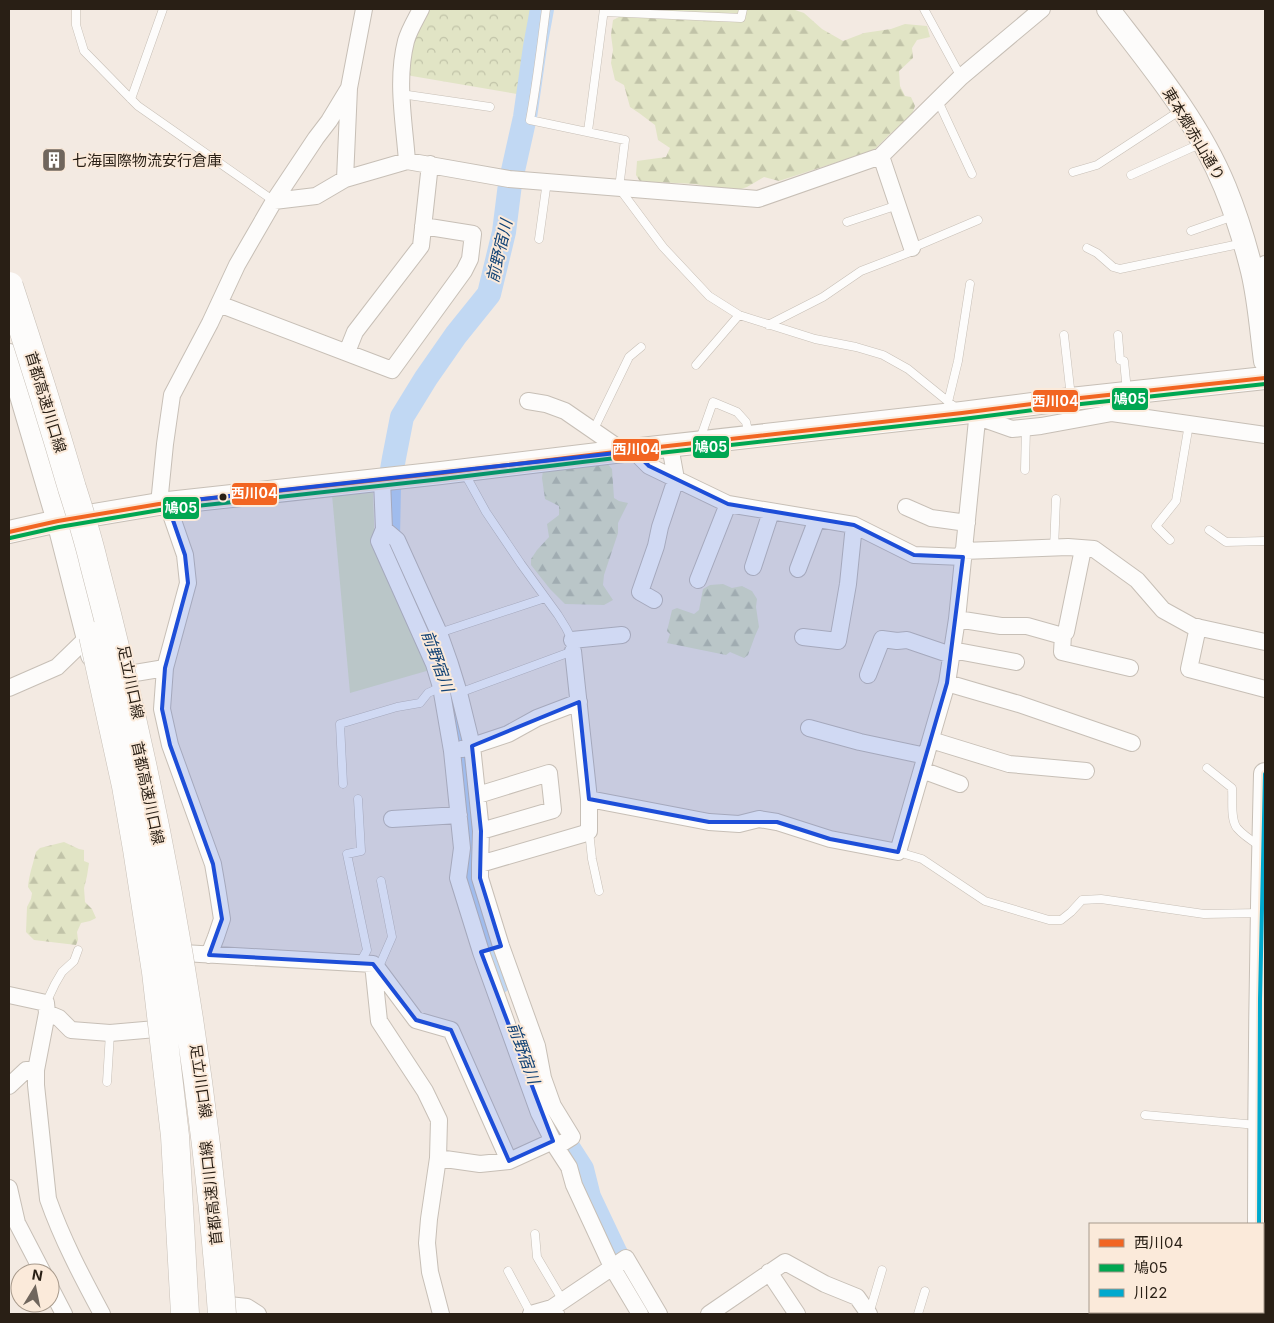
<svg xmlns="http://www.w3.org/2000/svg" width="1274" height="1323" font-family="Inter,'Noto Sans JP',sans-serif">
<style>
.grass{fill:#e1e4c5}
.forest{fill:url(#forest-firs)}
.park{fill:url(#park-crowns)}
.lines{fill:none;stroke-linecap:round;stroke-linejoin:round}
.river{stroke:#c1d8f3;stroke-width:24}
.lane-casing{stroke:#c7bfb6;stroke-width:9}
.street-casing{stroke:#c7bfb6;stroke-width:18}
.secondary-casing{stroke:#c7bfb6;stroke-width:24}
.lane{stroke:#fdfcfb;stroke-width:8}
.street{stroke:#fdfcfb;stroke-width:16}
.secondary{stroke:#fdfcfb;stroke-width:22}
.highway-bridge-casing{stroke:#c7bfb6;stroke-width:29;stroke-linecap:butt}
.highway-bridge{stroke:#fdfcfb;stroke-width:28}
.bus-1-casing{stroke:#fbeada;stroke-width:8}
.bus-2-casing{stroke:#fbeada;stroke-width:8}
.bus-3-casing{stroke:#fbeada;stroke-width:8}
.bus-1{stroke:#f26522;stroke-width:4}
.bus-2{stroke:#00a651;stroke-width:4}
.bus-3{stroke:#00a9ce;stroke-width:4}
.marked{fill:#1d4ed8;fill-opacity:0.2;stroke:#1d4ed8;stroke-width:4;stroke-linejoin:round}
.bus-dot{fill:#291f15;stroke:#fbeada;stroke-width:2}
.labels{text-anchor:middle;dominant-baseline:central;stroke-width:4;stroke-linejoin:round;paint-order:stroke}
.street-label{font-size:15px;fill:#291f15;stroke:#fbeada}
.poi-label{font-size:15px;fill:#291f15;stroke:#fbeada;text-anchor:start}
.water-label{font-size:16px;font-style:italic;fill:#144476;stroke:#fbeada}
.line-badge{stroke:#fbeada;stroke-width:2}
.badge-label{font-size:14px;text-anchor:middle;font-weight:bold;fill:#fff}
</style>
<defs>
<pattern id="forest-firs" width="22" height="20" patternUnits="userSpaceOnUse" patternTransform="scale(1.25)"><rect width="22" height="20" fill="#e1e4c5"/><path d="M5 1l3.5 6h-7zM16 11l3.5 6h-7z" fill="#c1c3a8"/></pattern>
<pattern id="park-crowns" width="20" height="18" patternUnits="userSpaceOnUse" patternTransform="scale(1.25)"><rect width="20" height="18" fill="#e1e4c5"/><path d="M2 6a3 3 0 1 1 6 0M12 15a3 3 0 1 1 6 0" fill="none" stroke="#c1c3a8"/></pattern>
</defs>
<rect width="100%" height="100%" fill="#f3eae2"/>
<path class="grass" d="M373,493L375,548L430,670L350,693L332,495Z"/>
<path class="forest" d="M616,9H792L804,13L822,29L843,41L864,33L891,29L905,24L927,26L930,37L917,40L912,48L913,58L899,71L900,86L905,96L911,97L915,106L911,117L891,133L874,150L779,181L764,177L747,187L732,192L695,184L657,182L641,183L636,175L637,161L666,157L670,148L658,140L655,125L639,113L630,107L624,85L615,80L611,63L613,50L611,35L613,20L619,17Z
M606,462L612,469L614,498L619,501L628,503L618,523V533L604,575L603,585L613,600L604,605L565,604L550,589L531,565V559L537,550L549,537L547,524L559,515V506L545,499L542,478L543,470Z
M723,584L732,588L742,586L752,591L757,599L756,607L759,627L755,636L748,655L744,658L730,652L726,655L667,643L670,634L667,631L672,610L677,608L694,614L699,610L703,589L710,585Z
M64,842L79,849L84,850V861L89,863L87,876L84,888L85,902L92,909L96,918L90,921L81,923L77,932L78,940L76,945L34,940L26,932L27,907L31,899L32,893L28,887C29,875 33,864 36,852L40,848Z"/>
<path class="park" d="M424,9H541L529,96L406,75L410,44Z"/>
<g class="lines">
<path class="river" d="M428,632L388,539L389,487L394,458L402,417L426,378L456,335L489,294L504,232L510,184L525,117L535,47L542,9
M442,665L446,675L463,754L469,804L471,839L469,878L499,982
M539,1094L544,1110L582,1169L589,1197L615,1252L632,1282"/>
<defs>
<path id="lane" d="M76,9V25L84,51L131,99L138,106L274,201
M546,9C541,46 537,83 530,120L625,140L619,188L663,247L709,296L739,315L815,339L856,347L883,355L908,369L956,408
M924,9L961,77
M604,12L741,18L743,9
M401,94L490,107
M131,99L163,9
M938,101L972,174
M588,131L604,9
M1073,172L1097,165L1181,110
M1131,175L1202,143
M847,222L898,205
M1191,231L1234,216
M539,239L547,181
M1087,248L1097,253L1113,267L1120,269L1244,243
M768,325L823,297L861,271L913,251L912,248L978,220
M1064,335L1071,397
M1118,335L1120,360L1124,361L1127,391
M696,365L739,315
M948,402L958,361L970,284
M594,429L629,357L641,347
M700,439L713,402L737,412L746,422L749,435
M1025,470L1026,427
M1209,530L1226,542L1265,541
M1170,540L1156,526L1176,501L1189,424
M1054,549L1056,499
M439,633L545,598
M459,693L573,651L572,640L566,628L558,615L521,564L486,512L465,474
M1207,768L1232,788C1233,800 1230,819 1237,828C1243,835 1252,841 1260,846
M343,784L340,724L397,707L420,703L428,693L441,687
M358,799L361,851L347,854L367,950L360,963
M589,831L592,859L599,891
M898,852L922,859L985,901L1049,920H1061L1071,912L1082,900L1101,899L1204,914L1260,913
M378,969L392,937L381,881
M46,1003L55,984L62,972L74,961L78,950
M107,1082L110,1033
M1145,1115L1257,1125
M535,1234L537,1257L563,1301
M508,1271L531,1314
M1199,1312L1228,1314
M869,1314L882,1270
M918,1314L925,1291"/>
<path id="street" d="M881,156L912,248
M407,161C404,121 396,80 406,41C409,30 416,19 421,9
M345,179L349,88L364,9
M274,201L316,196L345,179L407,161L509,179L758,199L881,156L961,77L1042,9
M1252,272L1265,264
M219,304L392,370L464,271L470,259L473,234L423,226
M347,352L355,332L421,246L430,164
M528,401L546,404L565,411L623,451
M1112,413L1265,435
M978,417L1012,429L1041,426L1112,413L1109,395
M634,451L649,466L728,504L854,525L914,555L963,557
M382,480L384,529L379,541L434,664L441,687L452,751L462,848L458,878L481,952L539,1113L556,1147L569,1167L574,1185L612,1267L640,1314
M159,504L165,444L172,395L210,323L237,265L274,201L316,138L329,121L349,88
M906,507L931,518L967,523
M384,529L397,540L439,633L450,664L459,693L472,746L481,831L480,864L583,834L589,831V799L573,651
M963,551L1068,547L1094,549L1137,580L1163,610L1192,626L1265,642
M753,567L771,512
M798,569L817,519
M698,580L728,504
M654,600L640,592L656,546L660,527L676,479L670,446
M957,619L1001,626H1027L1059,635H1063L1066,632L1083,549
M1198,627L1189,669L1265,689
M1063,635L1062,652L1130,668
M803,637L838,641L848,584L854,525
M572,640L622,635
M952,650L1016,662
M165,668L162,709L170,745L213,864L217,887L222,919L216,937L209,955
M129,674L165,668L188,583L185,555L167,503
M868,675L882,639L897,641L907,640L951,655
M947,683L1019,704L1132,743
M9,688L57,667L88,637L94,634
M809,728L860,742L926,756
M931,740L1009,764L1086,771
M462,749L472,746L508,734L537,718L579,702
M922,770L960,784
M478,795L549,773L553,810L481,831
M589,799L709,822L739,824L759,819L777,822L830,839L898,852L947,683L957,619L978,410
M392,819L459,815
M480,864V878L501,946L537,1046L543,1078L553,1106L572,1137L556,1147
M183,953L373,964L378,969L416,1020L451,1030L509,1161
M373,964L379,1021L425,1091L439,1120L438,1158L429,1219L427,1243L430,1272L441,1314
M9,995L46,1003L47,1013
M9,1086L26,1070H36
M438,1158L480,1164L509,1161L553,1141
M9,1188L17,1223L43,1273
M769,1272L797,1314
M50,1287L64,1314
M229,1305L247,1307L258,1314
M102,1314C82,1277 62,1239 48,1199L36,1085V1070L47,1013L59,1018L71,1030L110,1033L156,1029
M531,1314L552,1308
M556,1314L552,1308L626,1258L659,1314
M709,1314L785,1262L825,1284L857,1297L869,1314"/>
<path id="secondary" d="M1108,9C1151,65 1198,121 1225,187C1236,214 1245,243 1252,271C1259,300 1261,331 1265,361
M9,355L58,521L92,655
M9,532L58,521L159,504L441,473L623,451L962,413L1071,399L1265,378
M1259,1224C1259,1074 1261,924 1265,774
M1259,1312V1314"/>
</defs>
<use href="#lane" class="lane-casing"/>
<use href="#street" class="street-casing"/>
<use href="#secondary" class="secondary-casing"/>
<use href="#lane" class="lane"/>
<use href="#street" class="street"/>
<use href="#secondary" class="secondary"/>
<defs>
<path id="highway-bridge" d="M9,286C31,353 52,420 72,488C80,513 88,538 94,564C159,810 204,1061 222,1314
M93,636L126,786L137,849L156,972L175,1136L185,1314"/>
</defs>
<use href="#highway-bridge" class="highway-bridge-casing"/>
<use href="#highway-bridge" class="highway-bridge"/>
<defs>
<path id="bus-1" d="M9,532L58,521L159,504L441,473L623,451L962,413L1071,399L1265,378"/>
<path id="bus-2" d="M10,538L59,527L160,510L442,479L624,457L963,419L1072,405L1265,384"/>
<path id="bus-3" d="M1259,1224L1260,999L1265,774"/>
</defs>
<use href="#bus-1" class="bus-1-casing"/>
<use href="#bus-2" class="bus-2-casing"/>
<use href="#bus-3" class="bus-3-casing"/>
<use href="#bus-1" class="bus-1"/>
<use href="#bus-2" class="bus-2"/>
<use href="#bus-3" class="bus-3"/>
</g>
<path class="marked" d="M634,451L649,466L728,504L854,525L914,555L963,557L947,683L898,852L830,839L777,822H709L589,799L579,702L472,746L481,831L480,878L501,946L481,952L553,1141L509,1161L451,1030L416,1020L373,964L209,955L222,919L213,864L170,745L162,709L165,668L188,583L185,555L167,503Z"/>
<defs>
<symbol id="building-square" viewBox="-11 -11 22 22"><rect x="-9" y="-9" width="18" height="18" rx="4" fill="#70665d" stroke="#fbeada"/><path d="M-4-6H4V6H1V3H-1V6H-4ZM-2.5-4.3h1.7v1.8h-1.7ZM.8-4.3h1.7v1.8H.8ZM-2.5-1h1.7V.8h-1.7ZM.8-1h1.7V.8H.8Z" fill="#fff"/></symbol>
</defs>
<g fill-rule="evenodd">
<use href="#building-square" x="40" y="146" width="28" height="28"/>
</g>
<circle class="bus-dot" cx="223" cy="497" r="4.5"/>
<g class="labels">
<g class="street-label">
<text transform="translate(1194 134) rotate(59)">東本郷赤山通り</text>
<text transform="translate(46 402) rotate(73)">首都高速川口線</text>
<text transform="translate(131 682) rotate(78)">足立川口線</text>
<text transform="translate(148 793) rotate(78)">首都高速川口線</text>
<text transform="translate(201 1081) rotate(82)">足立川口線</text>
<text transform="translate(211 1193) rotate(-96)">首都高速川口線</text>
</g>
<g class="poi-label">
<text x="72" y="160">七海国際物流安行倉庫</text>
</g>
<g class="water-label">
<text transform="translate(499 251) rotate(-77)">前野宿川</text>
<text transform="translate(438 661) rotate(70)">前野宿川</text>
<text transform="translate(524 1053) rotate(70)">前野宿川</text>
</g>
</g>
<g class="line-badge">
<rect x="1111" y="387" width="38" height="24" rx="5" fill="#00a651"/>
<rect x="1032" y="389" width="47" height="24" rx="5" fill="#f26522"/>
<rect x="692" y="435" width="38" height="24" rx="5" fill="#00a651"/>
<rect x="612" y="438" width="48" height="24" rx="5" fill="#f26522"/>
<rect x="231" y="482" width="47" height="24" rx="5" fill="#f26522"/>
<rect x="162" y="496" width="38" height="24" rx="5" fill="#00a651"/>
</g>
<g class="badge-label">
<text x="1130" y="404">鳩05</text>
<text x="1055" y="406">西川04</text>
<text x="711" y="452">鳩05</text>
<text x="636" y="454">西川04</text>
<text x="254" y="498">西川04</text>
<text x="181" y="513">鳩05</text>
</g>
<rect width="1274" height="1323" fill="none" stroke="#291f15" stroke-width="20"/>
<rect x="1089" y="1223" width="175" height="90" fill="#fbeada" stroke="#a7998b"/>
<rect x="1099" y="1239" width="25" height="8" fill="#f26522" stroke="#a7998b"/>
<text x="1134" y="1248" font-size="15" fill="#291f15">西川04</text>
<rect x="1099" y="1264" width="25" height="8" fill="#00a651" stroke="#a7998b"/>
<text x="1134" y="1273" font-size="15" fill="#291f15">鳩05</text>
<rect x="1099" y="1289" width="25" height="8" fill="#00a9ce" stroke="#a7998b"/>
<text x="1134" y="1298" font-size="15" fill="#291f15">川22</text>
<g transform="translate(35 1288) rotate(10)"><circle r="24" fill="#fbeada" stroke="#a7998b"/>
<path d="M0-4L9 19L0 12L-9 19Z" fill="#70665d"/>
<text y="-8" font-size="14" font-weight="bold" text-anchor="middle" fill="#291f15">N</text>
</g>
</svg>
